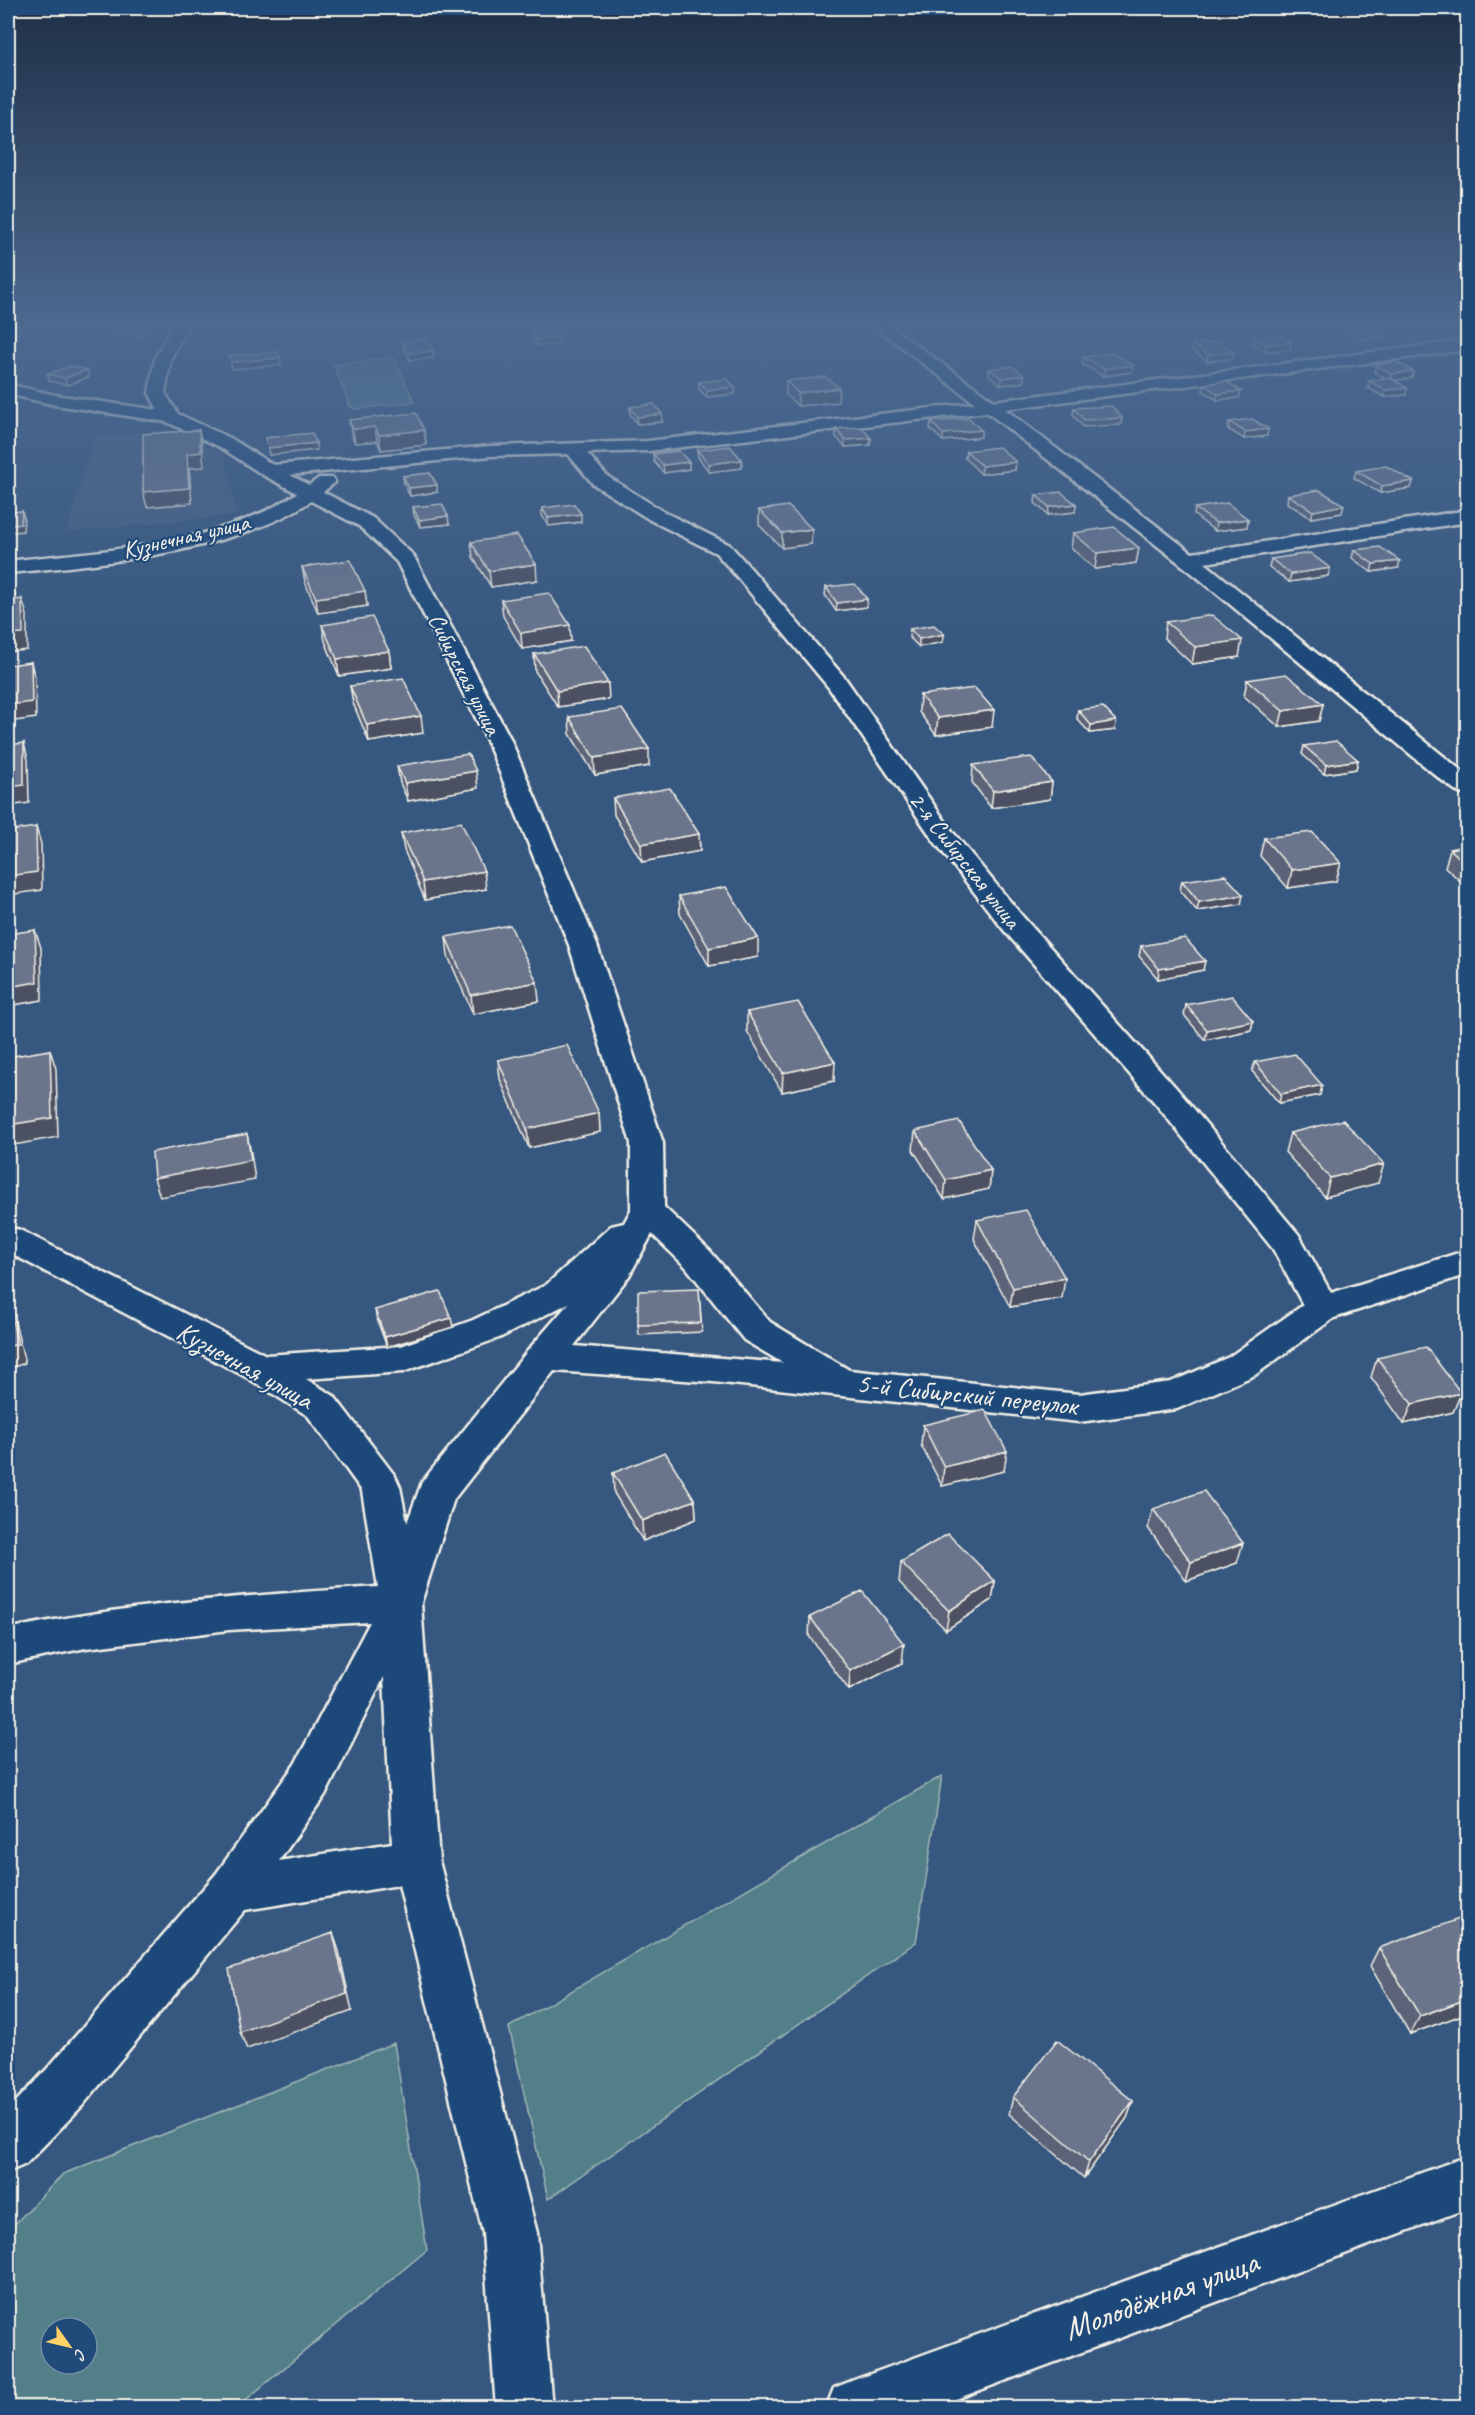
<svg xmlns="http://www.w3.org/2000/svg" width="1475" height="2415" font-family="Caveat,sans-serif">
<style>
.built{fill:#466083}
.green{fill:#527f88;stroke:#a3b8b8;stroke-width:1.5;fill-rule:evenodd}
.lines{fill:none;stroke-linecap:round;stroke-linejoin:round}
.street-casing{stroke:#f4f1e8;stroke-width:5}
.street{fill:#1f4a7a;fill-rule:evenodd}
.wall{fill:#5c6478;stroke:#f4f1e8;stroke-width:1.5}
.shaded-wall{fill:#4b5162;stroke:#f4f1e8;stroke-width:1.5}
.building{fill:#6b748c;stroke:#f4f1e8;stroke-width:1.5}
.labels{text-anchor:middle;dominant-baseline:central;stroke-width:4.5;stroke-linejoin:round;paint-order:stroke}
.far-street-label{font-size:24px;fill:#f4f1e8;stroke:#1f4a7a}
.street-label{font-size:28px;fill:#f4f1e8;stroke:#1f4a7a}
.near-street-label{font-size:33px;fill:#f4f1e8;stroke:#1f4a7a}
</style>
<rect width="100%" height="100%" fill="#36577f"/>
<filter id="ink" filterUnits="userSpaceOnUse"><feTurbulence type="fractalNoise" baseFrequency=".0167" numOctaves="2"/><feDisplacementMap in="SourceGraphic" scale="12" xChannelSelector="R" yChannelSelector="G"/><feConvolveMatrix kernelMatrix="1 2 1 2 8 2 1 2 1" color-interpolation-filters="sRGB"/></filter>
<g filter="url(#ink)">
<path class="built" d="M165,431L223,452L237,515L67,532L94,436Z"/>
<path class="green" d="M389,358L395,359L414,402L356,409L350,407L334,365Z
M942,1776L916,1942L548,2199L509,2027Z
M394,2043L427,2250L237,2407H8V2231L63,2174ZM51,2328H87V2364H51Z"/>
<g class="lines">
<defs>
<path id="street" d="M174,324H189L171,358L165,393L178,414L232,439L273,465L491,446L648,441L975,403L871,324H887L994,401L1468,340V350L1005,409L1192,553L1468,510V522L1205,563L1468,776V795L1459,793L1439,778L1197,577L987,412L648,451L587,453L607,476L664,512L730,545L752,570L845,678L952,831L1023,917L1177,1089L1299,1235L1331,1293L1468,1250V1274L1334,1318L1255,1375L1177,1409L1079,1422L713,1382L554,1371L454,1499L421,1603L439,1861L537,2233L552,2408H496L483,2233L399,1885L245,1910L83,2105L26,2164L8,2172V2110L47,2069L216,1874L295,1764L370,1622L229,1630L86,1648L8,1664V1629C130,1603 254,1595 378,1587L362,1491L308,1416L248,1378L8,1252V1227L20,1230L266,1355L401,1346L473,1320L546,1285L611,1226L624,1223L631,1210V1143L569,945L486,738L397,562L359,526L311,501C236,552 97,565 8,573V561C101,550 217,547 297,493L263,475L220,447L167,422L55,405L8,394V384L55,395L158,410L149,393L155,358ZM568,454L593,484L650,520L716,553L738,578L829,688L934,841L1003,929L1155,1103L1273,1249L1303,1305L1229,1357L1171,1382L1079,1394L849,1370L770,1322L710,1251L664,1207L663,1143L597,945L510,738L413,555L373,518L323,492L335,482L333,478H319L309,485L290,475L491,456ZM652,1234L686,1267L744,1340L783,1363L574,1346L629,1276ZM569,1303L530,1348L422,1482L407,1523L400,1487L395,1476L334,1396L306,1379L403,1372L499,1338ZM384,1677L392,1843L279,1861L327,1792Z
M1468,2156V2208L932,2408H826L834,2388L854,2380Z"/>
</defs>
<use href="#street" class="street-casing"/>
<use href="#street" class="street"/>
</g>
<path class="wall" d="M94,324H144L145,329L140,336H112L110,329L115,324Z
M677,324H706V326L684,329Z
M1347,325L1382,337L1362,340L1345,332Z
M531,330L560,344L536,345L532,337Z
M1254,338L1291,342L1290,349L1265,352L1253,345Z
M403,342L433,351V358L410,360L403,348Z
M1193,344L1232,359L1207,361L1192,351Z
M1083,357L1133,365L1132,372L1103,376L1082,364Z
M1376,365L1413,371L1412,378L1394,380L1406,395L1384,397L1368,388L1369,381L1387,379L1374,372Z
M989,369L1024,375L1023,382L1001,385L989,375Z
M48,374L89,377L67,385L49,381Z
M786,381L839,388L838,402L798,406L786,395Z
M699,382L735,394L707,397L699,389Z
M1204,384L1239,398L1217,400L1203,391Z
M630,407L662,422L637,424L630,414Z
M1074,408L1122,418L1121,425L1083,427L1073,415Z
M349,420L424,430L426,445L381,450L377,441L355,443L351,434Z
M931,422L981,437L943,441L930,429Z
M1229,422L1267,436L1244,439L1228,429Z
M836,429L871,438L870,445L845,447L836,437Z
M697,450L742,460V468L709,472L698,457Z
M966,451L1016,462L1015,470L981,474L965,458Z
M653,454L689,462V469L664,473L654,462Z
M1356,471L1413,481L1411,488L1380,493L1354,478Z
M403,476L437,492L410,496L404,484Z
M1036,495L1076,504L1075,512L1048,515L1035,503Z
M1288,495L1342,513L1311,518L1287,503Z
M413,507L449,524L420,527L414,515Z
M542,508L581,522L548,526L542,515Z
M1195,508L1248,519L1247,527L1215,531L1194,515Z
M759,510L812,529L811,544L782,548L759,525Z
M1073,533L1139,548L1136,563L1095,569L1071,548Z
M471,542L537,580L491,587L473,557Z
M1354,550L1398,568L1371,572L1352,558Z
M1271,559L1328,576L1289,582L1269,567Z
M302,567L365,591L367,606L318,613L305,582Z
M826,587L867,599L866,607L836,611L825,595Z
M501,600L571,641L522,649L503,616Z
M1166,622L1239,657L1192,664L1164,638Z
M322,625L389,651L391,668L339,676L325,641Z
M910,629L944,634L943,642L919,647L909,637Z
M534,654L609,699L558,707L535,671Z
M1247,680L1323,704L1319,721L1279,727L1244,696Z
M350,686L423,733L369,742L353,703Z
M920,695L992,727L936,735L919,712Z
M1078,710L1115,730L1090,733L1077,719Z
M569,717L649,766L595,775L570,734Z
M1304,746L1358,760L1356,769L1324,774L1302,754Z
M973,765L1052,782L1050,799L991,808L972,782Z
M397,766L478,788L408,801L400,783Z
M613,798L699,834L700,851L642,862L614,815Z
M401,833L486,889L425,900L404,850Z
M1264,838L1341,863L1336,881L1288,888L1260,856Z
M1467,846V887L1445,867L1450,849Z
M1182,881L1241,904L1197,911L1180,890Z
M679,896L758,957L709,966L680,914Z
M446,937L539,1001L473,1014L448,956Z
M1141,946L1203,970L1158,979L1139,956Z
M1186,1005L1253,1021L1251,1030L1205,1040L1184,1015Z
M747,1012L834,1081L782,1092L747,1031Z
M498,1060L599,1113L600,1132L529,1148L500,1079Z
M1255,1062L1322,1085L1320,1095L1279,1103L1252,1071Z
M915,1131L991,1170L989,1189L944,1199L913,1150Z
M1290,1133L1378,1183L1325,1197L1285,1152Z
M977,1220L1062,1298L1010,1307L974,1239Z
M699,1289L702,1332L639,1335L638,1325Z
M375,1310L453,1327L387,1347L377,1320Z
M1377,1358L1461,1393L1453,1412L1404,1424L1371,1377Z
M923,1425L1004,1471L942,1486L921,1445Z
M613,1473L695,1500L696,1519L643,1541L614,1493Z
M1153,1509L1237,1563L1186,1581L1148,1528Z
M901,1562L995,1581L992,1600L946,1630L899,1582Z
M810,1617L902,1663L849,1690L809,1636Z
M1379,1948L1467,2013L1410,2034L1370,1966Z
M1013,2097L1133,2101L1127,2118L1084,2178L1009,2114Z"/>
<path class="shaded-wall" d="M142,324H144L145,329L140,336L138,329Z
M684,324H706V326L684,329Z
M1383,330L1382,337L1362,340L1364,333Z
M559,337L560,344L536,345V339Z
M1291,342L1290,349L1265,352L1266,345Z
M433,351V358L410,360L409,353Z
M1234,352L1232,359L1207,361L1208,355Z
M280,358L281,365L232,369L231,362Z
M1133,365L1132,372L1103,376L1104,369Z
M87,370L89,377L67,385L65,378Z
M1413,371L1412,378L1391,381L1392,374Z
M1024,375L1023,382L1001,385L1002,378Z
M735,387V394L707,397V390Z
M839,388L838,402L798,406V393Z
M1407,388L1406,395L1384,397L1386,390Z
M1241,391L1239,398L1217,400L1218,394Z
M662,414V422L637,424V417Z
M375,427L377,441L355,443L353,429Z
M1268,429L1267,436L1244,439L1245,432Z
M199,430L202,444L204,467L189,468L192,503L147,507L143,492L187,454Z
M424,430L426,445L381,450L379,435Z
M981,430V437L943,441V434Z
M871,438L870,445L845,447V440Z
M316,443L317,450L269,455L268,448Z
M742,460V468L709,472V464Z
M9,461L13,475L14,491L8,492V477Z
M689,462V469L664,473L663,465Z
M1016,462L1015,470L981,474L982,466Z
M1413,481L1411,488L1380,493L1382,486Z
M437,485V492L410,496L409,488Z
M1076,504L1075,512L1048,515L1049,507Z
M1344,505L1342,513L1311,518L1313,511Z
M22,511L24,518L23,531L8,533V525Z
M581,514V522L548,526V518Z
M448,516L449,524L420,527L419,520Z
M1248,519L1247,527L1215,531L1216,523Z
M812,529L811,544L782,548V533Z
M1139,548L1136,563L1095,569L1097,553Z
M1400,561L1398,568L1371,572L1373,564Z
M536,564L537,580L491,587L489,571Z
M1330,568L1328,576L1289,582L1291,574Z
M13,586L15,594V609L13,601Z
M365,591L367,606L318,613L316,598Z
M22,599L27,615V650L8,652V635Z
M867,599L866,607L836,611L837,603Z
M570,625L571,641L522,649L521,633Z
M944,634L943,642L919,647V639Z
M1242,640L1239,657L1192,664L1195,647Z
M389,651L391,668L339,676L337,659Z
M31,662L35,679L36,718L8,722V705Z
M608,683L609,699L558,707L557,691Z
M1323,704L1319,721L1279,727L1283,711Z
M994,710L992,727L936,735L938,718Z
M421,716L423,733L369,742L367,725Z
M1116,721L1115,730L1090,733L1091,725Z
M24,743L28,760L29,803L8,806V787Z
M649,749V766L595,775L594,758Z
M1358,760L1356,769L1324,774L1326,765Z
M476,771L478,788L408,801L405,783Z
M1052,782L1050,799L991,808L993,791Z
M36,827L41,844L42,890L8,895V876Z
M699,834L700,851L642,862L641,844Z
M1341,863L1336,881L1288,888L1292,870Z
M484,871L486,889L425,900L423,882Z
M1243,895L1241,904L1197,911L1199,902Z
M35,930L41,948L42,1000L8,1006V987Z
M758,938V957L709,966V948Z
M1205,961L1203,970L1158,979L1159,969Z
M537,982L539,1001L473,1014L471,995Z
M1253,1021L1251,1030L1205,1040L1207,1030Z
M50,1050L56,1069L58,1137L8,1146V1125Z
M835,1062L834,1081L782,1092L783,1073Z
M1322,1085L1320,1095L1279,1103L1281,1094Z
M599,1113L600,1132L529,1148L527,1129Z
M247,1134L251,1153L255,1180L160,1197L154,1178Z
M1384,1164L1378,1183L1325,1197L1330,1178Z
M991,1170L989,1189L944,1199L946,1180Z
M1065,1278L1062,1298L1010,1307L1013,1288Z
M8,1294L25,1363L8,1369Z
M451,1318L453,1327L387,1347L385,1337Z
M1461,1393L1453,1412L1404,1424L1412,1404Z
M1007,1451L1004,1471L942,1486L944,1467Z
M695,1500L696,1519L643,1541L642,1521Z
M1243,1543L1237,1563L1186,1581L1191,1562Z
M995,1581L992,1600L946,1630L949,1611Z
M904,1644L902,1663L849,1690L850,1671Z
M333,1933L339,1951L352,2011L247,2049L240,2032Z
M1467,1999V2013L1410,2034L1420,2016Z
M1133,2101L1127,2118L1084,2178L1089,2162Z"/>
<path class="building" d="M115,324H142L138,329H110Z
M1357,324H1369L1383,330L1364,333L1347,325Z
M554,328L559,337L536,339L531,330Z
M1279,335L1291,342L1266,345L1254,338Z
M426,339L433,351L409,353L403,342Z
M1218,342L1234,352L1208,355L1193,344Z
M278,352L280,358L231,362L229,356Z
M1112,353L1133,365L1104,369L1083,357Z
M1396,362L1413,371L1392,374L1376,365Z
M70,366L87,370L65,378L48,374Z
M1012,366L1024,375L1002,378L989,369Z
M826,377L839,388L798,393L786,381Z
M1391,378L1407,388L1386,390L1369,381Z
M727,379L735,387L707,390L699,382Z
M1226,381L1241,391L1218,394L1204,384Z
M654,404L662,414L637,417L630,407Z
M1112,406L1122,418L1084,420L1074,408Z
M416,413L424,430L379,435L375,427L353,429L349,420Z
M969,418L981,430L943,434L931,422Z
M1252,419L1268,429L1245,432L1229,422Z
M861,427L871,438L845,440L836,429Z
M199,430L201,452L187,454L189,488L143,492V434Z
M312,433L316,443L268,448L265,438Z
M730,446L742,460L709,464L697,450Z
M999,447L1016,462L982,466L966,451Z
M679,451L689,462L663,465L653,454Z
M8,461H9L10,476L8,477Z
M1386,466L1413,481L1382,486L1356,471Z
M430,473L437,485L409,488L403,476Z
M1319,490L1344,505L1313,511L1288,495Z
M1061,492L1076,504L1049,507L1036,495Z
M1227,503L1248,519L1216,523L1195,508Z
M442,504L448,516L419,520L413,507Z
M574,504L581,514L548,518L542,508Z
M788,506L812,529L782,533L759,510Z
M22,511L21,524L8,525V512Z
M1114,527L1139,548L1097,553L1073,533Z
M517,535L536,564L489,571L471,542Z
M1380,547L1400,561L1373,564L1354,550Z
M1310,553L1330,568L1291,574L1271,559Z
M350,560L365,591L316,598L302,567Z
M855,584L867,599L837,603L826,587Z
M8,586H13V600L8,601Z
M549,593L570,625L521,633L501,600Z
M22,599L23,634L8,635V601Z
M1212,615L1242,640L1195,647L1166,622Z
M372,617L389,651L337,659L322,625Z
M934,625L944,634L919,639L910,629Z
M584,646L608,683L557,691L534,654Z
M31,662L32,702L8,705V665Z
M1286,674L1323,704L1283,711L1247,680Z
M403,678L421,716L367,725L350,686Z
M975,688L994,710L938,718L920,695Z
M1103,707L1116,721L1091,725L1078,710Z
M622,709L649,749L594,758L569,717Z
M1336,741L1358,760L1326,765L1304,746Z
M24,743V785L8,787V745Z
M468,754L476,771L405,783L397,766Z
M1031,757L1052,782L993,791L973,765Z
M670,788L699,834L641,844L613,798Z
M461,822L484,871L423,882L401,833Z
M36,827L37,872L8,876V831Z
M1312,832L1341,863L1292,870L1264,838Z
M1467,846V865L1450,849Z
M1225,875L1243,895L1199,902L1182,881Z
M726,887L758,938L709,948L679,896Z
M510,925L537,982L471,995L446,937Z
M35,930L37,982L8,987V934Z
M1185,938L1205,961L1159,969L1141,946Z
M1232,996L1253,1021L1207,1030L1186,1005Z
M798,1002L835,1062L783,1073L747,1012Z
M567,1045L599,1113L527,1129L498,1060Z
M50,1050L52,1118L8,1125V1057Z
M1295,1054L1322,1085L1281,1094L1255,1062Z
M1343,1120L1384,1164L1330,1178L1290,1133Z
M959,1121L991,1170L946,1180L915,1131Z
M247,1134L251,1160L154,1178L152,1152Z
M1026,1210L1065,1278L1013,1288L977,1220Z
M699,1289L701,1323L638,1325V1291Z
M440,1291L451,1318L385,1337L375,1310Z
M8,1303L18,1344L8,1347Z
M1426,1347L1461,1393L1412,1404L1377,1358Z
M985,1410L1007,1451L944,1467L923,1425Z
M665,1452L695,1500L642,1521L613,1473Z
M1204,1491L1243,1543L1191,1562L1153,1509Z
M948,1534L995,1581L949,1611L901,1562Z
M862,1591L904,1644L850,1671L810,1617Z
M1467,1916V1999L1420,2016L1379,1948Z
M333,1933L347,1994L240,2032L229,1969Z
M1057,2040L1133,2101L1089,2162L1013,2097Z"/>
</g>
<linearGradient id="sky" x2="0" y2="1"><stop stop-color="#1e3046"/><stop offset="0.49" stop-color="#4c6990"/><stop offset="1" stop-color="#4c6990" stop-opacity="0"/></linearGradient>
<rect width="1475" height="662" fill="url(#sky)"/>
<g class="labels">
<g class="far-street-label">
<text transform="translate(186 536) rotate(-13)">Кузнечная улица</text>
<text transform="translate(465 674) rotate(63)">Сибирская улица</text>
<text transform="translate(965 860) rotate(52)">2-я Сибирская улица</text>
</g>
<g class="street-label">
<text transform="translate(245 1365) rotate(29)">Кузнечная улица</text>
<text transform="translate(967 1394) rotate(6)">5-й Сибирский переулок</text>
</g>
<g class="near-street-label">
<text transform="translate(1161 2295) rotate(-20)">Молодёжная улица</text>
</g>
</g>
<rect width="1475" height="2415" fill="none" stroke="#1f4a7a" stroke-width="30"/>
<rect x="15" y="15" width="1445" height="2385" fill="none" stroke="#f4f1e8" stroke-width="2" filter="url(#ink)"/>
<g transform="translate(69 2346) rotate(124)"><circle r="28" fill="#1f4a7a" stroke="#748da6" stroke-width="1.5"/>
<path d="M0-4.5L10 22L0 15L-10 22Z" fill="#ffd166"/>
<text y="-9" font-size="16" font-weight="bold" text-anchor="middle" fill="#f4f1e8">С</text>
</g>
</svg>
